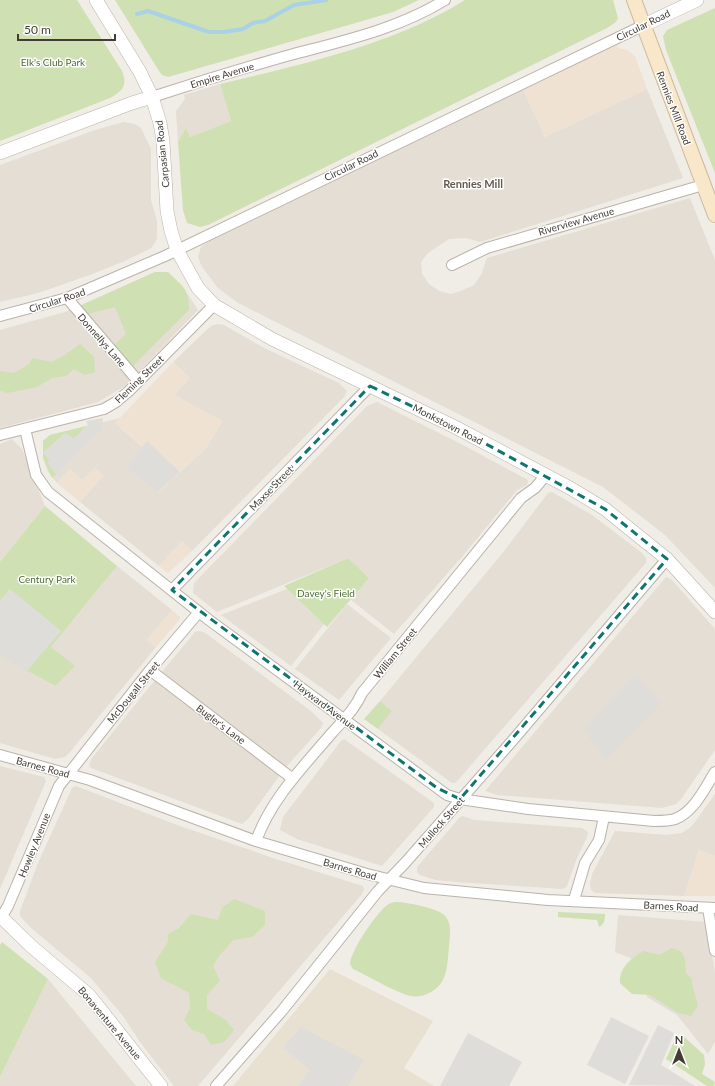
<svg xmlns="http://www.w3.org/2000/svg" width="715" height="1086" font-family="Lato,sans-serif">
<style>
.residential{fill:#e4ded4}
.commercial{fill:#f0e2d3}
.education{fill:#e8e0d1}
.green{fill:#cfe0b3}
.parking{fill:#dfddda}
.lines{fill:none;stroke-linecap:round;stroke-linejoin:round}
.stream{stroke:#a9d2e7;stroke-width:4}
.minor-casing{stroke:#bbb3aa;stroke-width:12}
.tertiary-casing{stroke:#bbb3aa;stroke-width:14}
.secondary-casing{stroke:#cbba9a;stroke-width:16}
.minor{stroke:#fff;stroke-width:10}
.tertiary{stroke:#fff;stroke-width:13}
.secondary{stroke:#f8e8c9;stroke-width:14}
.marked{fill:none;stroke:#0f766e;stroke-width:3;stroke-dasharray:8 5;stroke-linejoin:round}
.labels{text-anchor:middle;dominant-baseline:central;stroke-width:3;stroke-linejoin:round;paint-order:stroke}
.street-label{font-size:10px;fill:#423c36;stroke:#fff}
.park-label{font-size:10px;fill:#4c6d31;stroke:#fff}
.neighbourhood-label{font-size:11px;font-weight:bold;fill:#64594e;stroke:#fff}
</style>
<rect width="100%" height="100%" fill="#f0ece6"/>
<path class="residential" d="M220,84L231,121L190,137L186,129L178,142L176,111L185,99L184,95Z
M523,89L545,137L647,89L683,178L480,242L466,238L449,239L428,253L421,262L422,274L429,284L439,291L451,294L461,291L474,285L481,275L487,258L690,198L715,260V588L665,535L603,487L238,303L218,288L202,267L198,257L201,247L210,241Z
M124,122L135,124L141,128L151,149V200L157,221V238L155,243L151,248L125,261L87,276L38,293L0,302V165L95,130Z
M155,272H168L182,286L198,310L125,386L98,402L0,428V330L65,312Z
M218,324L224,325L264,348L339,383L347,391L344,397L192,551L182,541L159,566L80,502L104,475L82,480L70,469L57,483L48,472L43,458V441L50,435L120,418L115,423L142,447L159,492L207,447L222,421L174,395L190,378L173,362L211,326Z
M377,402L461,444L528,480L527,485L517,490L461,558L394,634L350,599L369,578L348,558L217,612L193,593L194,583L367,406Z
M12,439L22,449L45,506L0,562V444Z
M552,492L592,515L642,553L646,558V563L459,779L455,783H452L378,729L392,711L380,701L505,550L548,493Z
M117,566L172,610L147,640L156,647L70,752L65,757L55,759L0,743V656L55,686L51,647Z
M666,577L672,580L715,629V750L681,799L676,804L662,808L497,795L485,791Z
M287,589L324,624L291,666L221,615Z
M347,604L391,638L339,700L295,669Z
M198,631L204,632L311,711L323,723L321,728L285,768L249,818L242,824L91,768L89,765L92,758L147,690L195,632Z
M344,739L434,803V807L382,866L297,839L280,830L283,817L341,741Z
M0,766L44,777L46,781L0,889Z
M76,786L177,825L279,860L363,886L364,890L362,894L198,1086H174L140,1042L123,1016L91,978L31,928L20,916V911L38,863L72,788Z
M715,794V856L699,850L684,896L596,893L591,890L590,884L592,874L615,831L667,835L682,833L692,826Z
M463,816L474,820L582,828L588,832L587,837L577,858L567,886L563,889L455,882L436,880L420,875L417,872V867L460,817Z
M618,915L707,922L715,972V1042L708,1054L677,1015L647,997L643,967L630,958L615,952Z
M48,979L136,1086H0V1077Z"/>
<path class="commercial" d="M616,43L620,49H626L635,56L647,89L545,137L523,89Z
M173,362L190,378L174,395L223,421L207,447L158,492L126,468L142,447L115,423Z
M95,467L104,475L80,502L57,483L70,469L82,480Z
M182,541L192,551L168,573L159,566Z
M172,610L180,617V619L156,647L147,640Z
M699,850L715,856V896H684Z"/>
<path class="education" d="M330,969L433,1021L404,1068L434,1086H233Z"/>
<path class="green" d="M0,0H77L122,71C128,86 122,91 110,98L0,141Z
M115,0H419L393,12L359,22L168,77L162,75L159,71Z
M465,0H613L618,18L616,22L607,28L208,225L200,227L187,223L183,210L178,142L186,128L190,137L231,121L220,84C300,65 395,44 465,0Z
M715,8V173L666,50L663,36L667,30Z
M155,272H168C183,287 189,288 189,310L131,368L114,345L126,334L115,307L87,314L80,306Z
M80,344L94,357L95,372L85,375L74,369L66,376L52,378L37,387L7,393L0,390V371L14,373L29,364L32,358L51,362L65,355Z
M86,426L74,439L65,433L43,453L49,459L48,464L56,474L52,478L43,458V441L50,435Z
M45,506L117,566L51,647L75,666L55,686L0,656V562Z
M348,558L369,578L327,627L284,586Z
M380,701L392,711L378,729L364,719Z
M234,899L265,911V925L252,937L233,940L219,956L213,966L220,981L207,995V1009L226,1020L234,1030L224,1042L211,1045L204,1034L192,1030L184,1020L190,1008L189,993L161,978L155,962L168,942V934L179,928L191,914L218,920L222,908Z
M395,902C405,902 440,908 446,917C452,925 450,937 449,946C447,966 448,984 429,993C424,996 416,997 411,996C399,994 366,975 353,969L350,964C351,951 372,920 382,910C385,906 389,903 395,902Z
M558,912L605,914C605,920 604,925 599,927L597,920L558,917Z
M2,942L48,979L0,1077V945Z
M672,948L682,952L685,960L686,973L692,979C692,989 696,996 698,1006L691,1016L678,1013L650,995L632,994L620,983C619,968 631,958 644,951L659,955Z
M681,1034L704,1055L705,1064L702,1074L715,1082L714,1086H707L666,1059L673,1044Z"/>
<path class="parking" d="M103,418L101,430L56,474L48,464L49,459L43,453L65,433L74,439L88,425L86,421Z
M147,441L180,472L158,492L126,468Z
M10,589L61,631L27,671L0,656V600Z
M635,675L662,702L606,760L584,729Z
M611,1017L649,1036L625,1084L587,1065Z
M658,1025L674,1033L661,1065L695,1086L629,1085Z
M301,1027L364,1060L348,1086H298L310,1070L283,1048Z
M468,1033L522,1062L509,1086H440Z"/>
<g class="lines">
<path class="stream" d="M137,14L148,11L209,32H224L243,29L253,23L265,21L294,5L326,0"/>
<defs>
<path id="minor" d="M152,97C198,82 244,68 290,55C343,41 398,29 445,0
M452,265L487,248L703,185
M67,298L138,381
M0,316L67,298L165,256L642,26
M25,429L36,475L48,492L209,620L447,795L460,799L528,809L654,821C660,821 669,821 675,819C694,812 705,788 715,772
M0,435L104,409L116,402L129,391L214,305
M172,590L370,386
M150,670L293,779
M0,755L90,780L256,841L367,874L424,888L548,900L715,908
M256,841C271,799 303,767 331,734C343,720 354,711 362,693L521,498L535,488L546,475
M574,900L585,863L599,840L604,817
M708,908L715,951
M1,918L8,906L59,786L150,670L199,612
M216,1086L281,1012L378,891L405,863L513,740L667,559"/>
<path id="tertiary" d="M96,0L140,72L152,97L160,123L163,141L167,211L171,231L177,250L198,288L214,305L272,339L455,427L570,488L605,509L667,559L715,612
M642,26L697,0
M0,153L132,103L152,97
M0,916L31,946L89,995L161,1086"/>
<path id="secondary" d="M634,0L715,215"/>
</defs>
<use href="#minor" class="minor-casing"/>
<use href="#tertiary" class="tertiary-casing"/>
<use href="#secondary" class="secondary-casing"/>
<use href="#minor" class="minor"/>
<use href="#tertiary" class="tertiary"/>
<use href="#secondary" class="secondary"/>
</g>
<path class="marked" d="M370,386L455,427L605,509L667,559L460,799L437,788L172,590Z"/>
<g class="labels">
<g class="street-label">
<text transform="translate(643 25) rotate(-26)">Circular Road</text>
<text transform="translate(222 75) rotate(-17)">Empire Avenue</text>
<text transform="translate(674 108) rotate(69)">Rennies Mill Road</text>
<text transform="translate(162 154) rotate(-96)">Carpasian Road</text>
<text transform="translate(351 165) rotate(-26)">Circular Road</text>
<text transform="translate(576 221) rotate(-16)">Riverview Avenue</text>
<text transform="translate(57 300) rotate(-18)">Circular Road</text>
<text transform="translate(102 340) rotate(49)">Donnellys Lane</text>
<text transform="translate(139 379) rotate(-44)">Fleming Street</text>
<text transform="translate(448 424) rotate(27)">Monkstown Road</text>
<text transform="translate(271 488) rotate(-46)">Maxse Street</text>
<text transform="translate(395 653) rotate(-51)">William Street</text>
<text transform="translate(133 692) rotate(-51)">McDougall Street</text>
<text transform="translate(325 705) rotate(37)">Hayward Avenue</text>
<text transform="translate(221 724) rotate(37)">Bugler's Lane</text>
<text transform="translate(43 767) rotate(15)">Barnes Road</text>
<text transform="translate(441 822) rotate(-49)">Mullock Street</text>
<text transform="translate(34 845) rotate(-68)">Howley Avenue</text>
<text transform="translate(350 869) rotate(16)">Barnes Road</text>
<text transform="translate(671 906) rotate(3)">Barnes Road</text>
<text transform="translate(110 1023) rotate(50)">Bonaventure Avenue</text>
</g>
<g class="park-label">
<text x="53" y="62">Elk's Club Park</text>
<text x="47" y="579">Century Park</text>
<text x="326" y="593">Davey's Field</text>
</g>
<g class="neighbourhood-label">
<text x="473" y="183">Rennies Mill</text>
</g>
</g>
<g transform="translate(679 1050)" stroke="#ffffff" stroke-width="3" paint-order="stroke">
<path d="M0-3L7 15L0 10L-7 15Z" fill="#423c36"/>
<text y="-6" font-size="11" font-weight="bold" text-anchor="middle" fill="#423c36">N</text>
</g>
<path d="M18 34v6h97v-6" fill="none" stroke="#423c36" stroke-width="2"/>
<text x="24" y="34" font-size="12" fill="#423c36" stroke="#ffffff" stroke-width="3" paint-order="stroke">50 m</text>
</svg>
